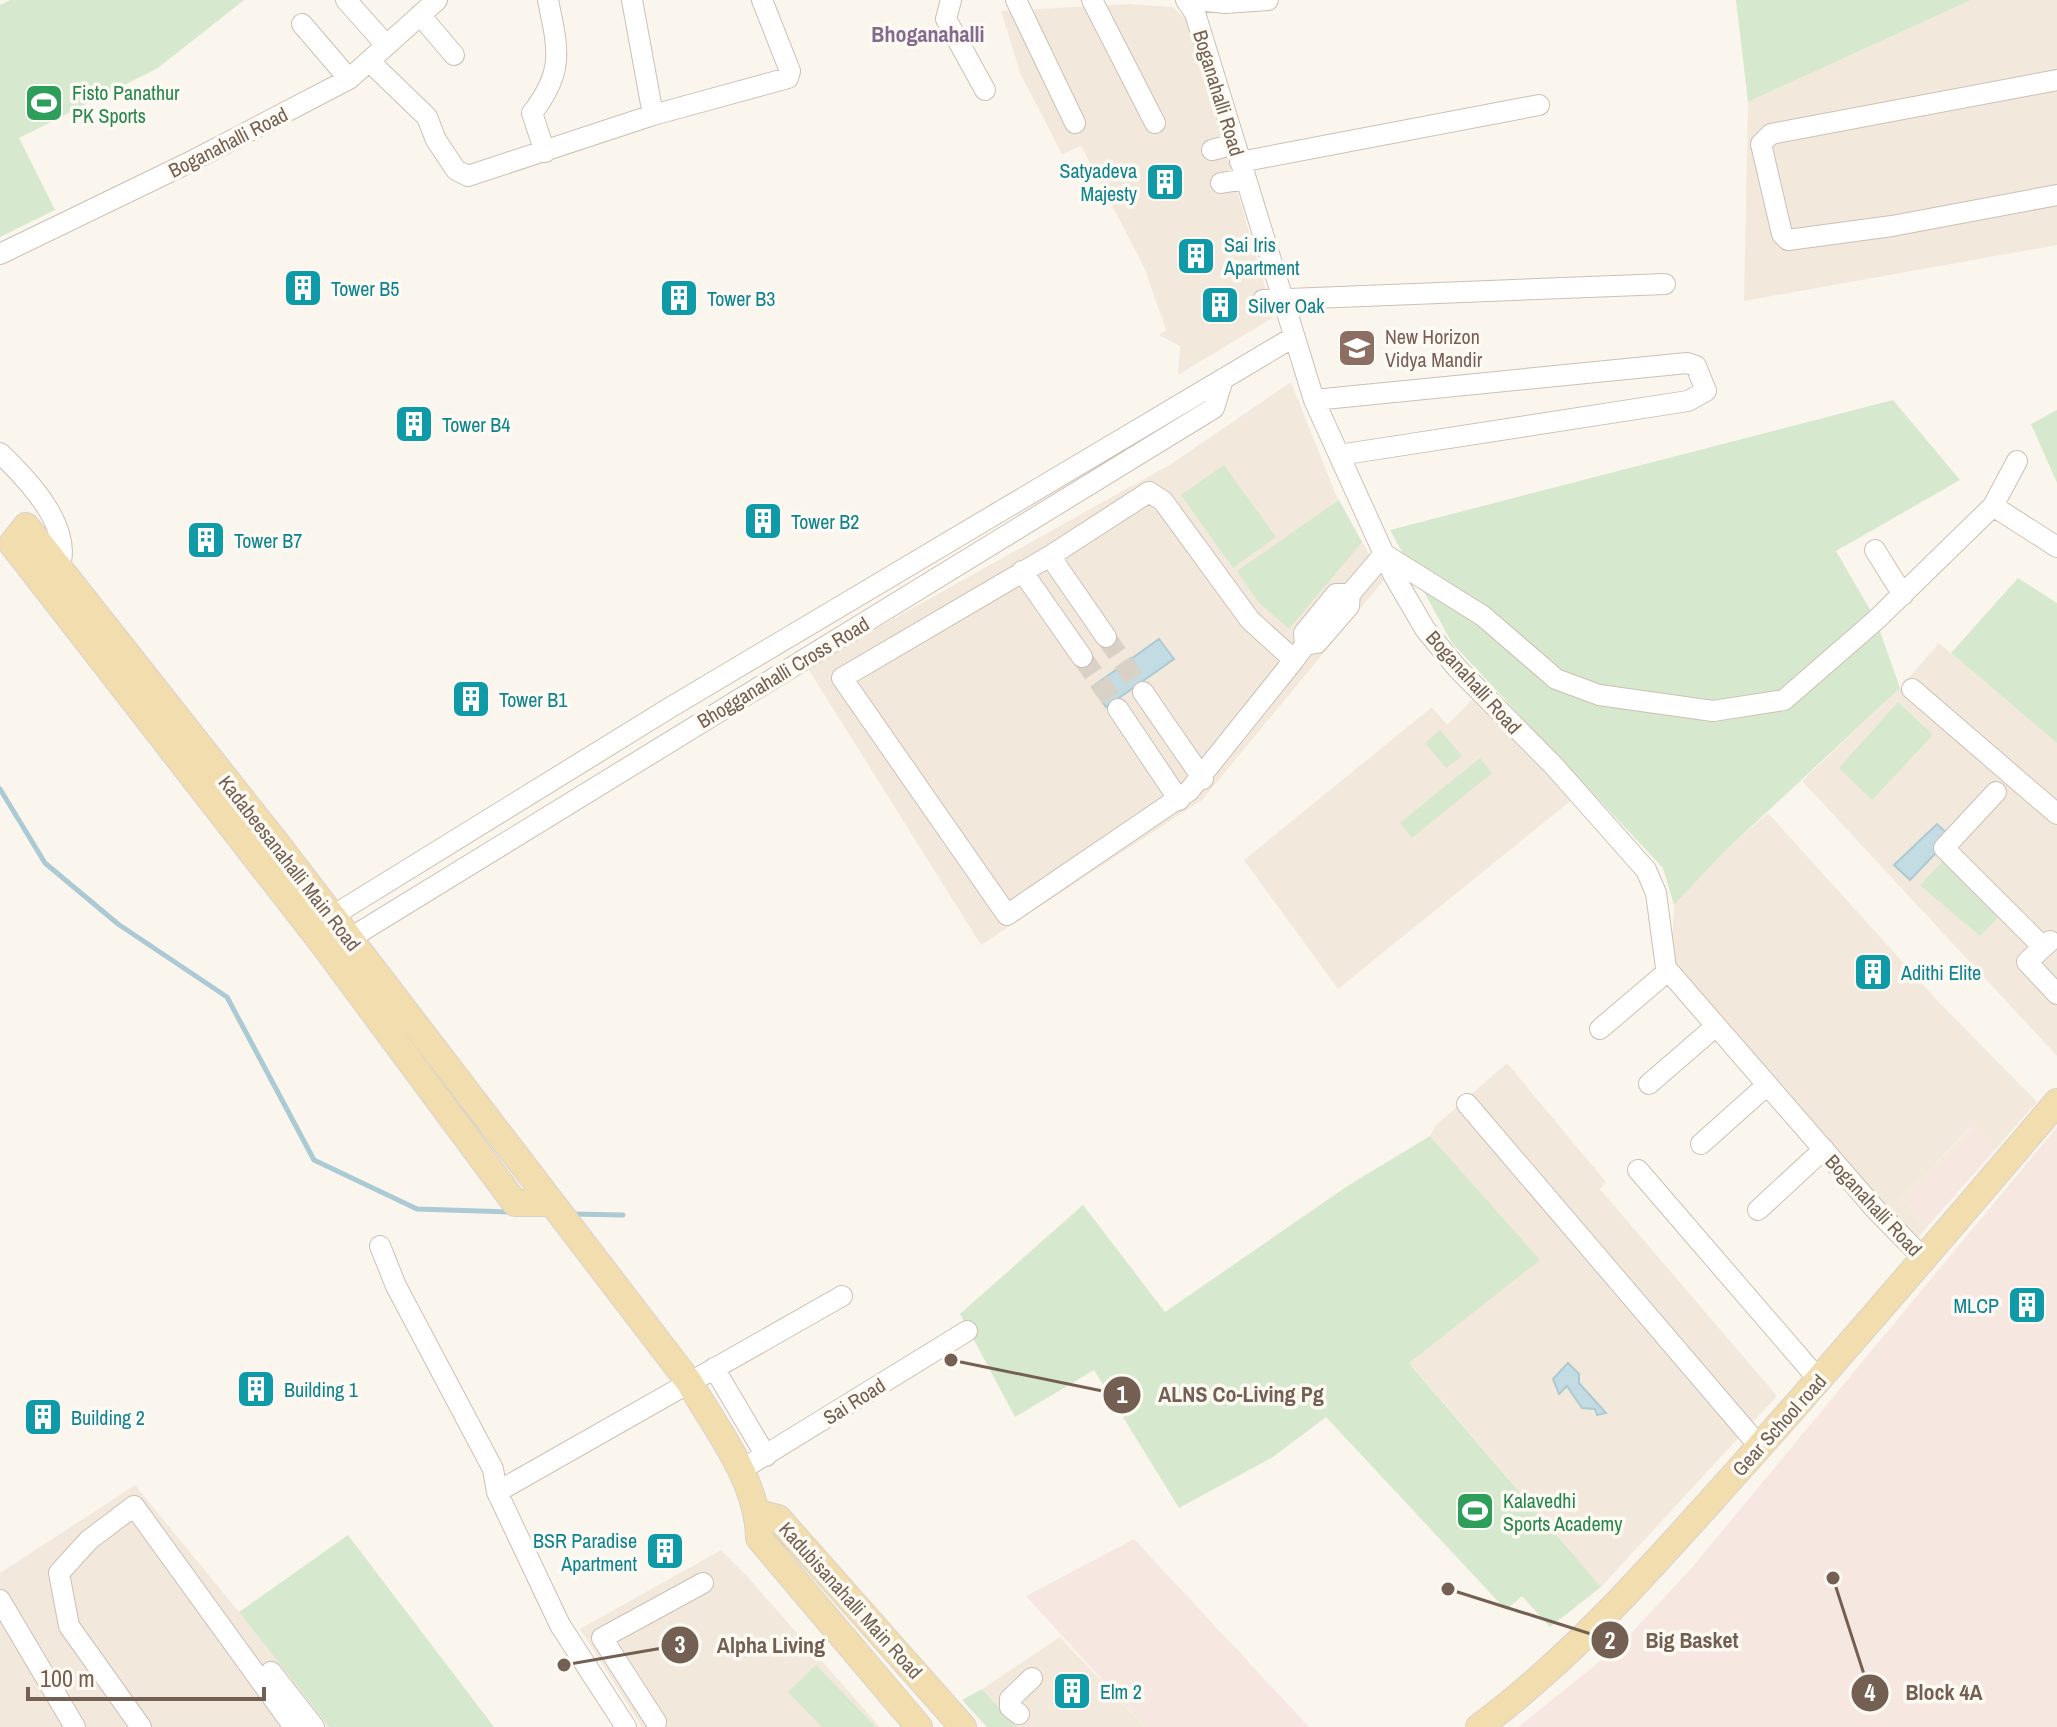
<svg xmlns="http://www.w3.org/2000/svg" width="2057" height="1727" font-family="'Archivo Narrow',sans-serif">
<style>
.residential{fill:#f2e9dc}
.commercial{fill:#f6e8e0}
.green{fill:#d6e8cd}
.water{fill:#c3dce3;stroke:#abcad3;stroke-width:2}
.lines{fill:none;stroke-linecap:round;stroke-linejoin:round}
.stream{stroke:#abcad3;stroke-width:5}
.minor-tunnel{stroke:#d9d0c6;stroke-width:20;stroke-dasharray:20 10;stroke-linecap:butt}
.minor-casing{stroke:#ccc0b4;stroke-width:22}
.major-casing{stroke:#d8d2cf;stroke-width:28}
.minor{stroke:#fff;stroke-width:20}
.major{stroke:#f1ddae;stroke-width:26}
.labels{text-anchor:middle;dominant-baseline:central;stroke-width:7;stroke-linejoin:round;paint-order:stroke}
.leisure-label{font-size:20px;fill:#27864d;stroke:#fdfaf4;text-anchor:start}
.street-label{font-size:20px;fill:#746052;stroke:#fdfaf4}
.culture-label{font-size:20px;fill:#0d838f;stroke:#fdfaf4;text-anchor:start}
.education-label{font-size:20px;fill:#785e54;stroke:#fdfaf4;text-anchor:start}
.neighbourhood-label{font-size:22px;font-weight:bold;fill:#856a8f;stroke:#fdfaf4}
.leader{fill:none;stroke:#746052;stroke-width:3}
.callout-dot{fill:#746052;stroke:#fdfaf4;stroke-width:3}
.mark-label{font-size:24px;text-anchor:middle;font-weight:bold;fill:#fff}
.callout-label{font-size:22px;text-anchor:middle;font-weight:bold;fill:#746052;stroke:#fdfaf4;stroke-width:7;stroke-linejoin:round;paint-order:stroke}
</style>
<rect width="100%" height="100%" fill="#fbf6ed"/>
<path class="residential" d="M1971,0H2057V245L1744,301L1748,102Z
M1129,4L1173,7L1187,20L1274,317L1178,375L1180,346L1159,335L1166,330L1144,267L1081,146L1062,154L1021,75L1001,11Z
M1291,382L1338,500L1384,580L1202,800L981,945L807,667L1171,464Z
M1939,643L2057,743V1056L1802,781L1900,688Z
M1475,697L1573,799L1338,989L1244,860L1432,707L1447,725Z
M1768,813L1937,1000L2037,1102L1994,1151L1971,1127L1901,1199L1927,1227L1916,1240L1882,1207L1671,957L1674,905L1724,852Z
M1507,1063L1606,1182L1600,1189L1777,1396L1601,1587L1409,1362L1539,1260L1430,1136L1435,1126Z
M135,1485L239,1612L329,1727H0V1573Z
M721,1550L746,1575L880,1727H642L580,1629Z
M1060,1637L1145,1727H1017L982,1689Z"/>
<path class="commercial" d="M1972,1127L1994,1151L1927,1227L1901,1199Z
M2057,1127V1727H1518L1619,1646L1689,1571Z
M1134,1539L1309,1727H1145L1026,1596Z"/>
<path class="green" d="M10,0H244L158,68L19,138L55,210L0,237V5Z
M1736,0H1971L1748,102Z
M1893,400L1960,480L1836,551L1876,620L1900,688L1724,852L1674,905L1663,868L1452,643L1390,530Z
M2057,410V483L2031,424Z
M1224,465L1276,537L1233,568L1181,495Z
M1339,500L1362,542L1289,629L1259,603L1237,571Z
M2018,578L2057,603V743L1951,653Z
M1898,702L1933,735L1872,800L1839,768Z
M1440,730L1462,756L1446,768L1425,743Z
M1480,758L1492,773L1412,838L1400,823Z
M1949,855L2002,913L1980,936L1920,885Z
M1430,1136L1540,1260L1409,1363L1601,1587L1550,1627L1522,1596L1506,1610L1326,1417L1273,1457L1179,1508L1094,1370L1015,1417L960,1314L1083,1205L1165,1312L1349,1185Z
M348,1535L494,1727H329L239,1612Z
M816,1665L875,1726L874,1727H822L788,1692Z
M982,1689L1017,1727H987L962,1700Z"/>
<path class="water" d="M1159,639L1174,659L1106,707L1092,687Z
M1937,824L1951,837L1910,880L1894,865Z
M1568,1363L1579,1374V1383L1606,1413L1597,1415L1595,1409L1582,1408L1567,1386L1559,1394L1553,1379Z"/>
<g class="lines">
<path class="stream" d="M0,789L45,863L118,924L227,997L314,1160L417,1209L512,1212
M572,1214L623,1215"/>
<path class="minor-tunnel" d="M1106,637L1143,692
M1082,657L1118,709"/>
<defs>
<path id="minor" d="M346,0L386,45
M632,0L653,115
M951,0L946,19L985,90
M1016,0L1075,123
M1092,0L1155,123
M1186,0L1195,13L1314,400L1394,576L1425,629L1457,668L1554,766L1646,870L1656,893L1666,968L1876,1210L1925,1260
M1197,0L1225,3L1268,0
M420,15L454,55
M302,24L349,79
M369,61L427,117L436,140L456,170L468,176L653,115L788,78L790,71L762,0
M2057,80L1771,134L1761,144L1782,234L1788,240L1892,226L2057,195
M1212,150L1235,144
M545,152L532,113C565,71 558,49 548,0
M1240,162L1539,105
M1221,183L1245,179
M0,254L190,162L349,79L437,0
M1263,300L1665,284
M1314,400L1687,363L1696,366L1706,391L1688,401L1339,455
M0,453C27,479 74,527 59,568
M1993,506L2017,461
M1875,550L1903,595
M1050,556L1106,637
M1022,571L1082,657
M1305,645L1304,633L1336,594H1350
M1294,660L1250,620L1163,501L1149,492L1050,556L842,678L1007,915L1189,791L1294,660L1305,645L1317,643L1349,606L1350,594L1384,554L1483,616L1556,679L1599,695L1713,711L1784,700L1876,620L1993,506L2057,547
M1912,689L2057,814
M1143,692L1203,779
M1118,709L1179,800
M1996,792L1944,848L2043,947
M321,923L671,707L1292,338
M2050,941L2027,962L2057,994
M339,945L1214,408L1223,379
M1600,1029L1668,971
M1649,1084L1716,1026
M1467,1104L1760,1447
M1701,1144L1767,1085
M1638,1170L1819,1380
M1758,1210L1824,1149
M380,1246L396,1286L493,1469L497,1492L560,1625L626,1727
M714,1368L766,1456
M741,1470L967,1331
M497,1492L842,1296
M0,1600L75,1727
M271,1672L314,1727
M1019,1714L1010,1707V1699L1032,1678
M656,1722L602,1638L703,1583
M141,1727L69,1626L59,1573L89,1540L134,1506L294,1727"/>
<path id="major" d="M551,1203H515L323,944L12,544L26,526L281,849L689,1382C717,1430 758,1481 759,1538L919,1727
M759,1513L778,1518L963,1727
M1479,1727C1577,1654 1655,1563 1736,1473C1845,1351 1951,1227 2057,1102"/>
</defs>
<use href="#minor" class="minor-casing"/>
<use href="#major" class="major-casing"/>
<use href="#minor" class="minor"/>
<use href="#major" class="major"/>
</g>
<defs>
<symbol id="stadium-square" viewBox="-11 -11 22 22"><rect x="-9" y="-9" width="18" height="18" rx="4" fill="#2e9e5b" stroke="#fdfaf4"/><path d="M0-5a6.5 5 0 1 0 0 10a6.5 5 0 1 0 0-10ZM-3.5-1.8h7v3.6h-7Z" fill="#fff"/></symbol>
<symbol id="building-square" viewBox="-11 -11 22 22"><rect x="-9" y="-9" width="18" height="18" rx="4" fill="#0f9aa8" stroke="#fdfaf4"/><path d="M-4-6H4V6H1V3H-1V6H-4ZM-2.5-4.3h1.7v1.8h-1.7ZM.8-4.3h1.7v1.8H.8ZM-2.5-1h1.7V.8h-1.7ZM.8-1h1.7V.8H.8Z" fill="#fff"/></symbol>
<symbol id="school-square" viewBox="-11 -11 22 22"><rect x="-9" y="-9" width="18" height="18" rx="4" fill="#8d6e63" stroke="#fdfaf4"/><path d="M0-5L7-2L0 1L-7-2ZM-4 1L0 2.5L4 1V4Q0 6-4 4Z" fill="#fff"/></symbol>
</defs>
<g fill-rule="evenodd">
<use href="#stadium-square" x="22" y="81" width="44" height="44"/>
<use href="#building-square" x="1143" y="160" width="44" height="44"/>
<use href="#building-square" x="1174" y="234" width="44" height="44"/>
<use href="#building-square" x="281" y="266" width="44" height="44"/>
<use href="#building-square" x="657" y="276" width="44" height="44"/>
<use href="#building-square" x="1198" y="283" width="44" height="44"/>
<use href="#school-square" x="1335" y="326" width="44" height="44"/>
<use href="#building-square" x="392" y="402" width="44" height="44"/>
<use href="#building-square" x="741" y="499" width="44" height="44"/>
<use href="#building-square" x="184" y="518" width="44" height="44"/>
<use href="#building-square" x="449" y="677" width="44" height="44"/>
<use href="#building-square" x="1851" y="950" width="44" height="44"/>
<use href="#building-square" x="2005" y="1283" width="44" height="44"/>
<use href="#building-square" x="234" y="1367" width="44" height="44"/>
<use href="#building-square" x="21" y="1395" width="44" height="44"/>
<use href="#stadium-square" x="1453" y="1489" width="44" height="44"/>
<use href="#building-square" x="643" y="1529" width="44" height="44"/>
<use href="#building-square" x="1050" y="1669" width="44" height="44"/>
</g>
<g class="labels">
<g class="leisure-label">
<text x="72" y="92">Fisto Panathur<tspan x="72" dy="23">PK Sports</tspan></text>
<text x="1503" y="1500">Kalavedhi<tspan x="1503" dy="23">Sports Academy</tspan></text>
</g>
<g class="street-label">
<text transform="translate(1219 93) rotate(73)">Boganahalli Road</text>
<text transform="translate(228 142) rotate(-27)">Boganahalli Road</text>
<text transform="translate(783 672) rotate(-31)">Bhogganahalli Cross Road</text>
<text transform="translate(1474 682) rotate(48)">Boganahalli Road</text>
<text transform="translate(290 863) rotate(52)">Kadabeesanahalli Main Road</text>
<text transform="translate(1874 1205) rotate(47)">Boganahalli Road</text>
<text transform="translate(854 1401) rotate(-32)">Sai Road</text>
<text transform="translate(1779 1425) rotate(-48)">Gear School road</text>
<text transform="translate(851 1600) rotate(48)">Kadubisanahalli Main Road</text>
</g>
<g class="culture-label">
<text x="1137" y="170" text-anchor="end">Satyadeva<tspan x="1137" dy="23">Majesty</tspan></text>
<text x="1224" y="244">Sai Iris<tspan x="1224" dy="23">Apartment</tspan></text>
<text x="331" y="288">Tower B5</text>
<text x="707" y="298">Tower B3</text>
<text x="1248" y="305">Silver Oak</text>
<text x="442" y="424">Tower B4</text>
<text x="791" y="521">Tower B2</text>
<text x="234" y="540">Tower B7</text>
<text x="499" y="699">Tower B1</text>
<text x="1901" y="972">Adithi Elite</text>
<text x="1999" y="1305" text-anchor="end">MLCP</text>
<text x="284" y="1389">Building 1</text>
<text x="71" y="1417">Building 2</text>
<text x="637" y="1540" text-anchor="end">BSR Paradise<tspan x="637" dy="23">Apartment</tspan></text>
<text x="1100" y="1691">Elm 2</text>
</g>
<g class="education-label">
<text x="1385" y="336">New Horizon<tspan x="1385" dy="23">Vidya Mandir</tspan></text>
</g>
<g class="neighbourhood-label">
<text x="928" y="34">Bhoganahalli</text>
</g>
</g>
<path class="leader" d="M951 1360L1122 1395M1448 1589L1610 1640M564 1665L680 1645M1833 1578L1870 1693"/>
<g class="callout-dot">
<circle cx="951" cy="1360" r="8"/>
<circle cx="1448" cy="1589" r="8"/>
<circle cx="564" cy="1665" r="8"/>
<circle cx="1833" cy="1578" r="8"/>
<circle cx="1122" cy="1395" r="20"/>
<circle cx="1610" cy="1640" r="20"/>
<circle cx="680" cy="1645" r="20"/>
<circle cx="1870" cy="1693" r="20"/>
</g>
<g class="mark-label">
<text x="1122" y="1403">1</text>
<text x="1610" y="1649">2</text>
<text x="680" y="1653">3</text>
<text x="1870" y="1701">4</text>
</g>
<g class="callout-label">
<text x="1241" y="1402">ALNS Co-Living Pg</text>
<text x="1692" y="1648">Big Basket</text>
<text x="771" y="1653">Alpha Living</text>
<text x="1944" y="1700">Block 4A</text>
</g>
<path d="M28 1687v12h236v-12" fill="none" stroke="#746052" stroke-width="4"/>
<text x="40" y="1687" font-size="24" fill="#746052" stroke="#fdfaf4" stroke-width="6" paint-order="stroke">100 m</text>
</svg>
